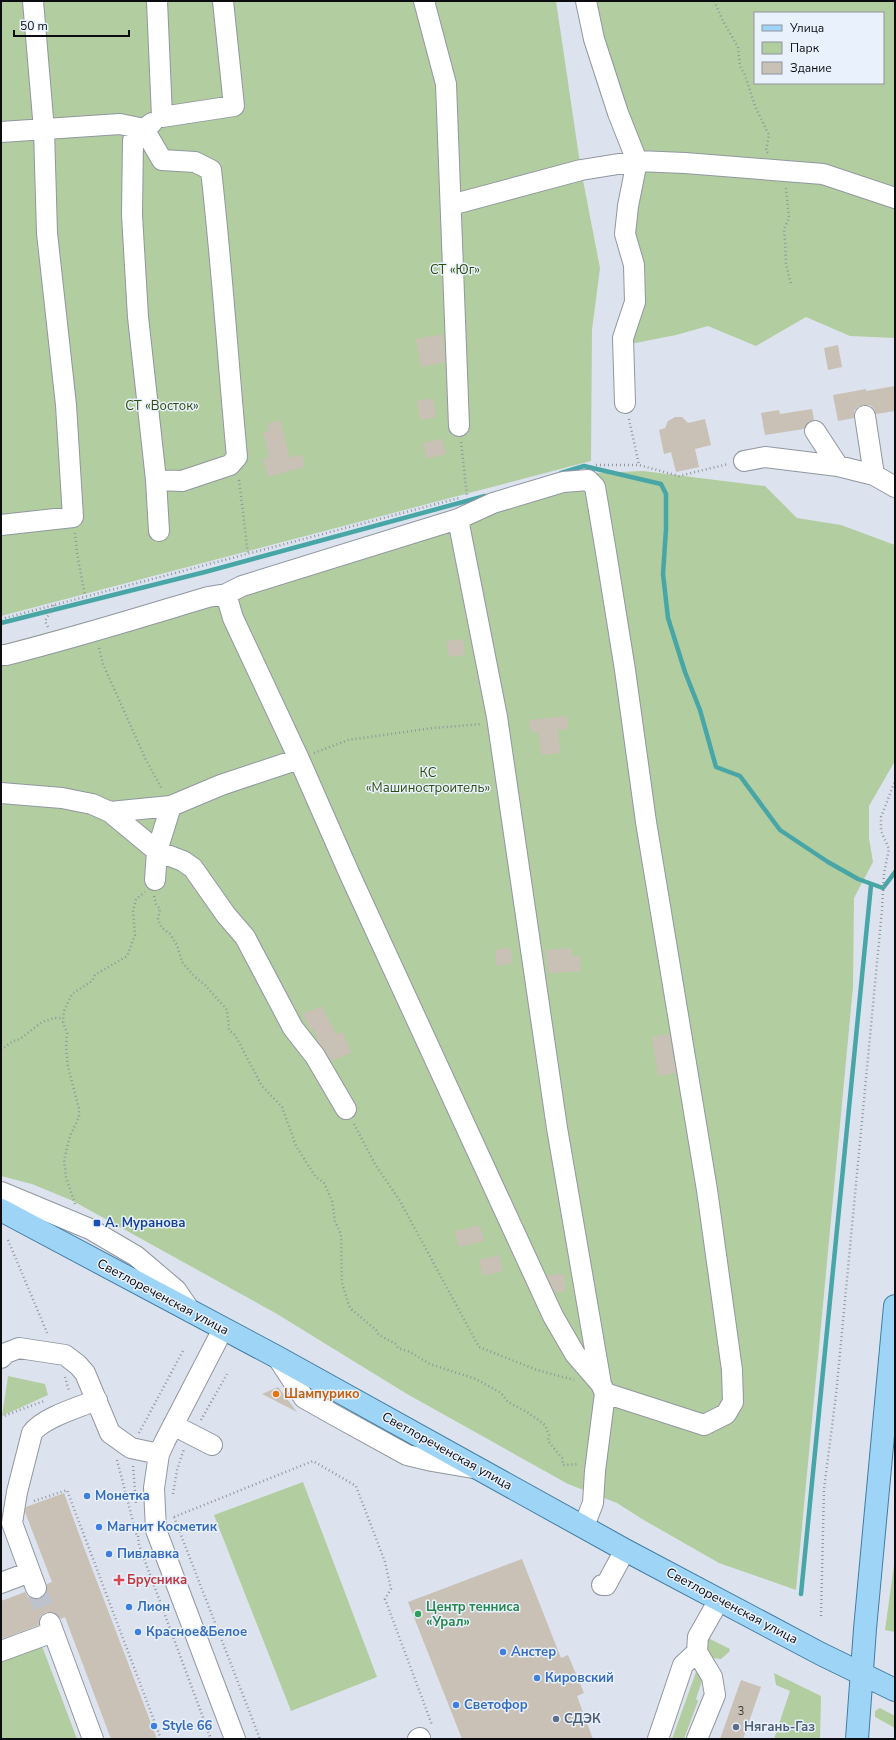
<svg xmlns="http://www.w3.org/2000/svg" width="896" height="1740" font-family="'Nunito Sans',sans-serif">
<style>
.green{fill:#b2cd9f;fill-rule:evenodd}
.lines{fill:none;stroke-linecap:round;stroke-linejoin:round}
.stream{stroke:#48a6a7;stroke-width:4.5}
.building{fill:#c9c0b6}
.minor-tunnel{stroke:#bdc3cd;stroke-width:20;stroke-dasharray:20 10;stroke-linecap:butt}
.minor-casing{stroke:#9197a1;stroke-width:22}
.major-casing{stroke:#417da2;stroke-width:24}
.path{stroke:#91969e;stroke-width:2.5;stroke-dasharray:1 3;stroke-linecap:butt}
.minor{stroke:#fff;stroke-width:20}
.major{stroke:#9ed5f6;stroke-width:22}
.transit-dot{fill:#1a4fb4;stroke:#e9f1fc;stroke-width:1.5}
.food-dot{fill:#e8710a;stroke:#e9f1fc;stroke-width:1.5}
.shop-dot{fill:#3f7fe0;stroke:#e9f1fc;stroke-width:1.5}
.health-dot{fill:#e0444e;stroke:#e9f1fc;stroke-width:1.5}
.leisure-dot{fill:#2e9e5b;stroke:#e9f1fc;stroke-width:1.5}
.service-dot{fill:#5c6f8a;stroke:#e9f1fc;stroke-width:1.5}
.labels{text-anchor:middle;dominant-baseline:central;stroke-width:3;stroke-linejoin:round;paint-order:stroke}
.number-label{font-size:11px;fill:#3a3a3a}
.park-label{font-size:13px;fill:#2e4c0e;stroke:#e9f1fc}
.transit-label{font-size:13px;font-weight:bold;fill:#164399;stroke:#e9f1fc;text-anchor:start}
.street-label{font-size:13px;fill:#0b0d11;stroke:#e9f1fc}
.food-label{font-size:13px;font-weight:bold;fill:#c56008;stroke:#e9f1fc;text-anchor:start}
.shop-label{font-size:13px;font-weight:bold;fill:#366cbe;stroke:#e9f1fc;text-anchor:start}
.health-label{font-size:13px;font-weight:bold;fill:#be3a42;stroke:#e9f1fc;text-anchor:start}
.leisure-label{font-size:13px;font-weight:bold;fill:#27864d;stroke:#e9f1fc;text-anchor:start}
.service-label{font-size:13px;font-weight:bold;fill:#4e5e75;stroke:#e9f1fc;text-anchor:start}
</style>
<rect width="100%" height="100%" fill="#dce3ee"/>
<path class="green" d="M1,1H556L581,170L600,268L592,330L591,461L1,616Z
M586,1H895V338L850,336L806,317L756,346L708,326L676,335L630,344L625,234L637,161ZM755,13H883V83H755Z
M643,471L765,486L797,518L841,525L895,545V761L869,806V838L873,862L854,898L853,987L796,1590L719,1563L642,1519L617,1503L568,1484L407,1394L277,1314L73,1201L32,1184L1,1176V645L221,585L595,473Z
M8,1376L45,1384L48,1395L2,1416Z
M303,1482L377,1677L291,1711L214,1515Z
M895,1558V1632L885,1630Z
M704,1636L730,1649L729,1652L721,1659L712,1658L704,1653Z
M42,1646L77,1739H1V1662Z
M696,1672L704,1675L696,1699L698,1701L684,1739H672Z
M774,1673L821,1696L820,1739H774L790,1691L776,1685Z
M880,1708L895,1716V1728L875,1717V1711Z"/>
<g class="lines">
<path class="stream" d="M561,473L584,466L661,484L666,494V529L663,574L668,618L685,672L700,710L716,767L740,776L780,830L828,862L858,879L883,888L895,872
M1,623L205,572L485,496
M801,1594L871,885"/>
</g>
<path class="building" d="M443,334L445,362L421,367L416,339Z
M838,345L842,367L828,370L824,348Z
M895,386V411L876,414L874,409L870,405H863L858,407L854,411V418L838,421L833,395L866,389V391Z
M433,398L436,417L420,420L417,401Z
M812,409L814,420L808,422L804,429L765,435L761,413L779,410L780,414Z
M675,417H682L688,423L705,419L711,445L695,449L699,467L676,472L671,452L664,454L659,430L665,428L668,421Z
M280,420L290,458L302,454L305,467L268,477L263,459L269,457L263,432L269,431L267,424Z
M440,439H442L446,454L427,459L423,443Z
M463,639L465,655L449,657L447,641Z
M567,716L568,729L558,730L561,753L541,755L538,731L531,732L529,720Z
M510,948L513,963L497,966L495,950Z
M571,948V957L580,956L581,971L548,973L546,950Z
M322,1006L336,1034L343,1032L351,1053L331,1061L318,1042L313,1028L310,1029L303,1014Z
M670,1034L676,1073L658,1076L652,1037Z
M480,1225L484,1241L459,1247L455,1231Z
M499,1255L503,1271L483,1276L479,1260Z
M564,1274L566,1291L555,1293L547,1275Z
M278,1387L297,1412L262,1394Z
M64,1493L83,1545L157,1739H111L65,1617L61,1619L57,1614L52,1612H46L41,1616L39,1625L1,1639V1601L25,1592L28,1597L34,1599H40L45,1596L47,1590V1584L52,1582L25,1512L26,1507Z
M522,1559L561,1658L568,1655L584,1693L577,1696L593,1739H462L408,1602Z
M741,1680L761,1687L743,1739H720Z"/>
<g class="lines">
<path class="minor-tunnel" d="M36,1588L50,1623"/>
<defs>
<path id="minor" d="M157,1L162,117L234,106L223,1
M424,1L446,84L459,426
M586,1L594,39L618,113L637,161L628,206L625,234L634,265L635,302L623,338L625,403
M1,132L120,124L144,129L152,123
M451,205L581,170L637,161L685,163L823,174L895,198
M865,416L874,475
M815,431L838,466
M744,461L765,457L838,466L874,475L895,487
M156,480L138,317L132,215L133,140L144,129L162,160L195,162L211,170C222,266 228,362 237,457L230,465L182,481L156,480L159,531
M1,525L73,517L66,405L47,233L44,130L33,1
M1,655H6C74,638 141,617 208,597L226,594
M299,759L233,618L226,594L242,586L458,519L493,503L563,482L588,480L595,487L605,546L625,670L646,822L707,1190L732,1370L733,1402L726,1414L704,1425L605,1393L601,1384L557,1128L497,717L458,519
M1,793L62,798L92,804L110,812L171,806L221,785L299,759L350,875L553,1316L575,1354L601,1384
M110,812L157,851L183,861L193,868L226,915L245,937L293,1028L315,1056L346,1109
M155,880L157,851L171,806
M1,1192L90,1229L136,1256L176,1290L191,1312
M223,1329L165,1441L159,1454L154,1488L156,1530L235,1739
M277,1357L304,1398L336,1416L407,1455L432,1461L473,1468
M1,1358L6,1353L19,1348L65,1355L78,1365L85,1373L110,1433L131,1448L159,1454
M173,1425L212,1445
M584,1526L593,1503L595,1471L605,1393
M1,1583L30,1572
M602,1585H606L625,1550
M36,1588L12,1523L17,1492L32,1433C42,1418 79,1407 97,1400
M50,1623L93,1739
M1,1651L53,1632
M418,1739L420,1738
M658,1739L683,1665L697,1652
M697,1739L715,1695L712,1677L697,1652L698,1637L719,1600"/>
<path id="major" d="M1,1210L277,1357L625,1550L821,1654L895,1690
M857,1739L865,1629L895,1306"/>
</defs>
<use href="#minor" class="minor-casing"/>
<use href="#major" class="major-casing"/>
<path class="path" d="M714,1L724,23L738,47L740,66L745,75L755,106L769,135L766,151L768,153
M786,188L789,218L784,229L785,241L786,264L791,284
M629,419L639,465
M461,442L467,496
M596,465H639L679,476L728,464
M239,480L248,554
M75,533L77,553L85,596
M1,619L459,498
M48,627L45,621L54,605
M99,648L103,664L146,760L162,789
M314,753L348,740L433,728L482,724
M154,896L156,904L160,909L158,919L161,927L170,934L177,945L182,962L195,977L206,986L227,1010L229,1030L235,1035L262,1086L282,1107L296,1146L315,1176L324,1183L332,1201L335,1221L341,1234L342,1283L350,1308L376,1330L379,1335L396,1344L398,1348L410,1352L430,1364L476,1379L501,1393L508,1402L527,1412L545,1425L549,1435L548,1441L562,1458L563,1465L579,1464
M1,1050L13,1041L20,1039L42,1022L54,1018H63
M354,1124L375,1164L400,1201L479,1347L537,1370L574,1380
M75,1204L66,1177L64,1160L70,1136L79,1117V1109L68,1067L66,1047L67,1033L63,1022L64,1011L72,994L92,981L95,975L127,956L135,935L133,911L136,899L145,892
M8,1240L48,1335
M65,1377L69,1391
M1,1417L44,1401
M201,1420L227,1374
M139,1433L184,1349
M117,1460L137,1537
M133,1466L136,1503
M173,1494L177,1470L184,1449
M34,1501L67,1490L161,1739
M174,1517L313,1461L356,1486L385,1562L391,1589L385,1599L432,1725
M174,1517L260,1739
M138,1536L139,1545L211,1739
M821,1616L824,1489L836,1395L882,910L884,873L889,849L881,831V817L895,781"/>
<use href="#minor" class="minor"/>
<use href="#major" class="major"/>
</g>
<rect class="transit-dot" x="93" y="1219" width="8" height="8" rx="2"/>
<circle class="food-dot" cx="276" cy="1394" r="4"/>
<g class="shop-dot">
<circle cx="87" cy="1496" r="4"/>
<circle cx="99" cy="1527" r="4"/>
<circle cx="109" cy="1554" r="4"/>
<circle cx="129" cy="1607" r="4"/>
<circle cx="138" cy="1632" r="4"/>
<circle cx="503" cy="1652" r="4"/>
<circle cx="537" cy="1678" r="4"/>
<circle cx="456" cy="1705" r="4"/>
<circle cx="154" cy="1726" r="4"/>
</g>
<path class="health-dot" d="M117 1574h4v4h4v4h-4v4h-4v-4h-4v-4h4z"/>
<circle class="leisure-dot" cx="418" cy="1614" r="4"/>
<g class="service-dot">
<circle cx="556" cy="1719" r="4"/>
<circle cx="736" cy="1727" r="4"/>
</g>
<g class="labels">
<g class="number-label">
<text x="741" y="1711">3</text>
</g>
<g class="park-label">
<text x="455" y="270">СТ «Юг»</text>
<text x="162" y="406">СТ «Восток»</text>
<text x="428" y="773">КС<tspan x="428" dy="15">«Машиностроитель»</tspan></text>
</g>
<g class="transit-label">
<text x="105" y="1223">А. Муранова</text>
</g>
<g class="street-label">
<text transform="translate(163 1297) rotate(28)">Светлореченская улица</text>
<text transform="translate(447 1451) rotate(29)">Светлореченская улица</text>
<text transform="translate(732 1606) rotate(28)">Светлореченская улица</text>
</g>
<g class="food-label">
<text x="284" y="1394">Шампурико</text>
</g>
<g class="shop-label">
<text x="95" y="1496">Монетка</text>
<text x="107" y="1527">Магнит Косметик</text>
<text x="117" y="1554">Пивлавка</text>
<text x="137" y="1607">Лион</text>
<text x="146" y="1632">Красное&amp;Белое</text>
<text x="511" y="1652">Анстер</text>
<text x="545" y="1678">Кировский</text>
<text x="464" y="1705">Светофор</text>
<text x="162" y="1726">Style 66</text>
</g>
<g class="health-label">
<text x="127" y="1580">Брусника</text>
</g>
<g class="leisure-label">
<text x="426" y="1607">Центр тенниса<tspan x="426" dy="15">«Урал»</tspan></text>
</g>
<g class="service-label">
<text x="564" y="1719">СДЭК</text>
<text x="744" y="1727">Нягань-Газ</text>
</g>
</g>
<rect width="896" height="1740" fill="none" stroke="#0b0d11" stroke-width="4"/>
<rect x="754" y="12" width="130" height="72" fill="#e9f1fc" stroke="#90969e"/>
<rect x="762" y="25" width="20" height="6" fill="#9ed5f6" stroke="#90969e"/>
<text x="790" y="32" font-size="12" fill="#0b0d11">Улица</text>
<rect x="762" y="42" width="20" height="12" fill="#b2cd9f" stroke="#90969e"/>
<text x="790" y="52" font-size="12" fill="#0b0d11">Парк</text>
<rect x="762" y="62" width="20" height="12" fill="#c9c0b6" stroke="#90969e"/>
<text x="790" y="72" font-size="12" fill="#0b0d11">Здание</text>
<path d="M14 30v6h115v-6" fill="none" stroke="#0b0d11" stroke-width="2"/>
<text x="20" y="30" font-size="12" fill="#0b0d11" stroke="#e9f1fc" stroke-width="3" paint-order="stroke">50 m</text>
</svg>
